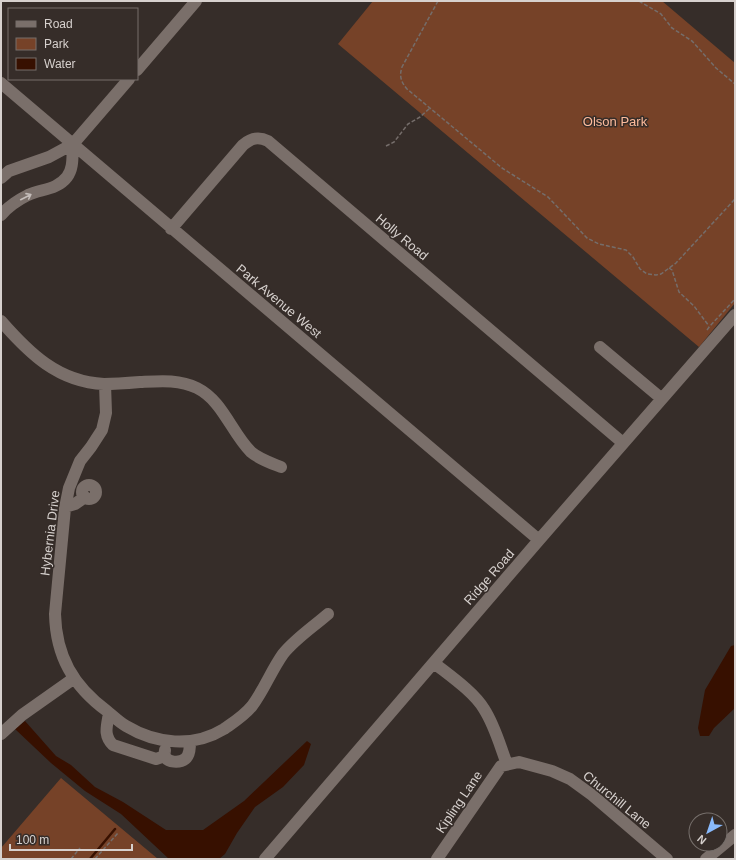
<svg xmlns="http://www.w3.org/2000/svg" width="736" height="860" font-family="Arial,sans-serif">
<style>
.green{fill:#764228}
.water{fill:#371000}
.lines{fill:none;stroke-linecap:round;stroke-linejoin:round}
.stream{stroke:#371000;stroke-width:2.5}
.path{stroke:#756d6a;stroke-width:1.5;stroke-dasharray:4 2;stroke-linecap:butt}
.minor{stroke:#7a6f6a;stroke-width:12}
.oneway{stroke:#c4bdba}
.labels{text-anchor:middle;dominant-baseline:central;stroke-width:3;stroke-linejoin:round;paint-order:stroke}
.park-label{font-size:13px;fill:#fdbb9c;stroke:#362d29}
.street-label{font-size:13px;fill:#d7d1ce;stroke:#362d29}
</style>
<rect width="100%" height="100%" fill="#362d29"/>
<path class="green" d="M373,1H662L735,63V303L699,347L338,44Z
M61,778L158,859H1V848Z"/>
<path class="water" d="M735,645V708L714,728L709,736H700L698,728L705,690L731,646Z
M25,721L56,756L71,765L95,787L123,802L166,830H203L244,801L307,741L311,744L304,765L283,787L255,807L237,833L225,854L219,859H169L121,814L85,791L51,763L15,729Z"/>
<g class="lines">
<path class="stream" d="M90,859L115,829"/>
<path class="path" d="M438,1L402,67C399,76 401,82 407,89L502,168L548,197L587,238L599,244L626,250L633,257L640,269L647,274L656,275L661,274L676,263L735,199
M639,1L661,14L672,28L692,41L716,68L735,84
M386,146L394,142L408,124L420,117L430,108
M669,268L672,270L679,292L694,306L709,326
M707,330L710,326L735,299
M71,859L80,848
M95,859L118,833"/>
<path class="minor" d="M137,70L196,1
M1,83L539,540
M1,178L9,171L49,157L73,144L129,79
M1,215C8,207 18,200 28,195C41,189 57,190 67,177C74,168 72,155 73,144
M171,229L243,145C251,138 258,136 268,141L623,443
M1,321C29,353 58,382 104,384C116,384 128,383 140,382C159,381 179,379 197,388C223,401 231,432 251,452C259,459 271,463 281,467
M600,347L662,399
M105,384L106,413L102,430L91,447L80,461L69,488L65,508L55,614C56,656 73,686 107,711C113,716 119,722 126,726C156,744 193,748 224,729C234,722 244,716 252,706C264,690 271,671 283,654C295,639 313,627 328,614
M82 492a7 7 0 1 1 14 0a7 7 0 1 1-14 0Z
M65,507L75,504L85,497
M434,663C449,675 474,692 484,709C495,726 500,746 507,764
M109,713C107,726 103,735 113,745L156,759L165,756
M1,734L22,715L73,679
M165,750C165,751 164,755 165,756C167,763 180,763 185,759C190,755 190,747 190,741
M265,859L539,540L735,315
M437,859L501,766L519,762L552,771L570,779L592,795L667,859
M706,859L735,835"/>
</g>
<defs><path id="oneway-shaft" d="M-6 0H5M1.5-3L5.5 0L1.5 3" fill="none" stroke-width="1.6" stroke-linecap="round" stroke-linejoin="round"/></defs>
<use class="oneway" href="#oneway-shaft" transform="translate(26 197) rotate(-27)"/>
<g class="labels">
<g class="park-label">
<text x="615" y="121">Olson Park</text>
</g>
<g class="street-label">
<text transform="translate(402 237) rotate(40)">Holly Road</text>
<text transform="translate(279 301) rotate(40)">Park Avenue West</text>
<text transform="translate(50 533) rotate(-83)">Hybernia Drive</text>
<text transform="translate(489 577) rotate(-49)">Ridge Road</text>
<text transform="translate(617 800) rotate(39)">Churchill Lane</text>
<text transform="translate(459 802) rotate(-56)">Kipling Lane</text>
</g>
</g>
<rect width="736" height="860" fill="none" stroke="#d7d1ce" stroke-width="4"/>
<rect x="8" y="8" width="130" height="72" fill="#362d29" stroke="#766f6b"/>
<rect x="16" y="21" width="20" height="6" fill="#7a6f6a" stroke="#766f6b"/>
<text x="44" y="28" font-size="12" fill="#d7d1ce">Road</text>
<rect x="16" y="38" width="20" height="12" fill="#764228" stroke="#766f6b"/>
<text x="44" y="48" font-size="12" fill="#d7d1ce">Park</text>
<rect x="16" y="58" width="20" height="12" fill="#371000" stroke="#766f6b"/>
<text x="44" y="68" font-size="12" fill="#d7d1ce">Water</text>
<g transform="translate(708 832) rotate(220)"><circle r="19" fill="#362d29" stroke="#766f6b"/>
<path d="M0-3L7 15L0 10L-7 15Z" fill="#89bafc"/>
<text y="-6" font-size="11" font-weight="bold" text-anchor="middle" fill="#d7d1ce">N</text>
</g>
<path d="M10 844v6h122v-6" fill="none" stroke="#d7d1ce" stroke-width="2"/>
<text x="16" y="844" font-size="12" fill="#d7d1ce" stroke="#362d29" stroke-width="3" paint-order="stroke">100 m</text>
</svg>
